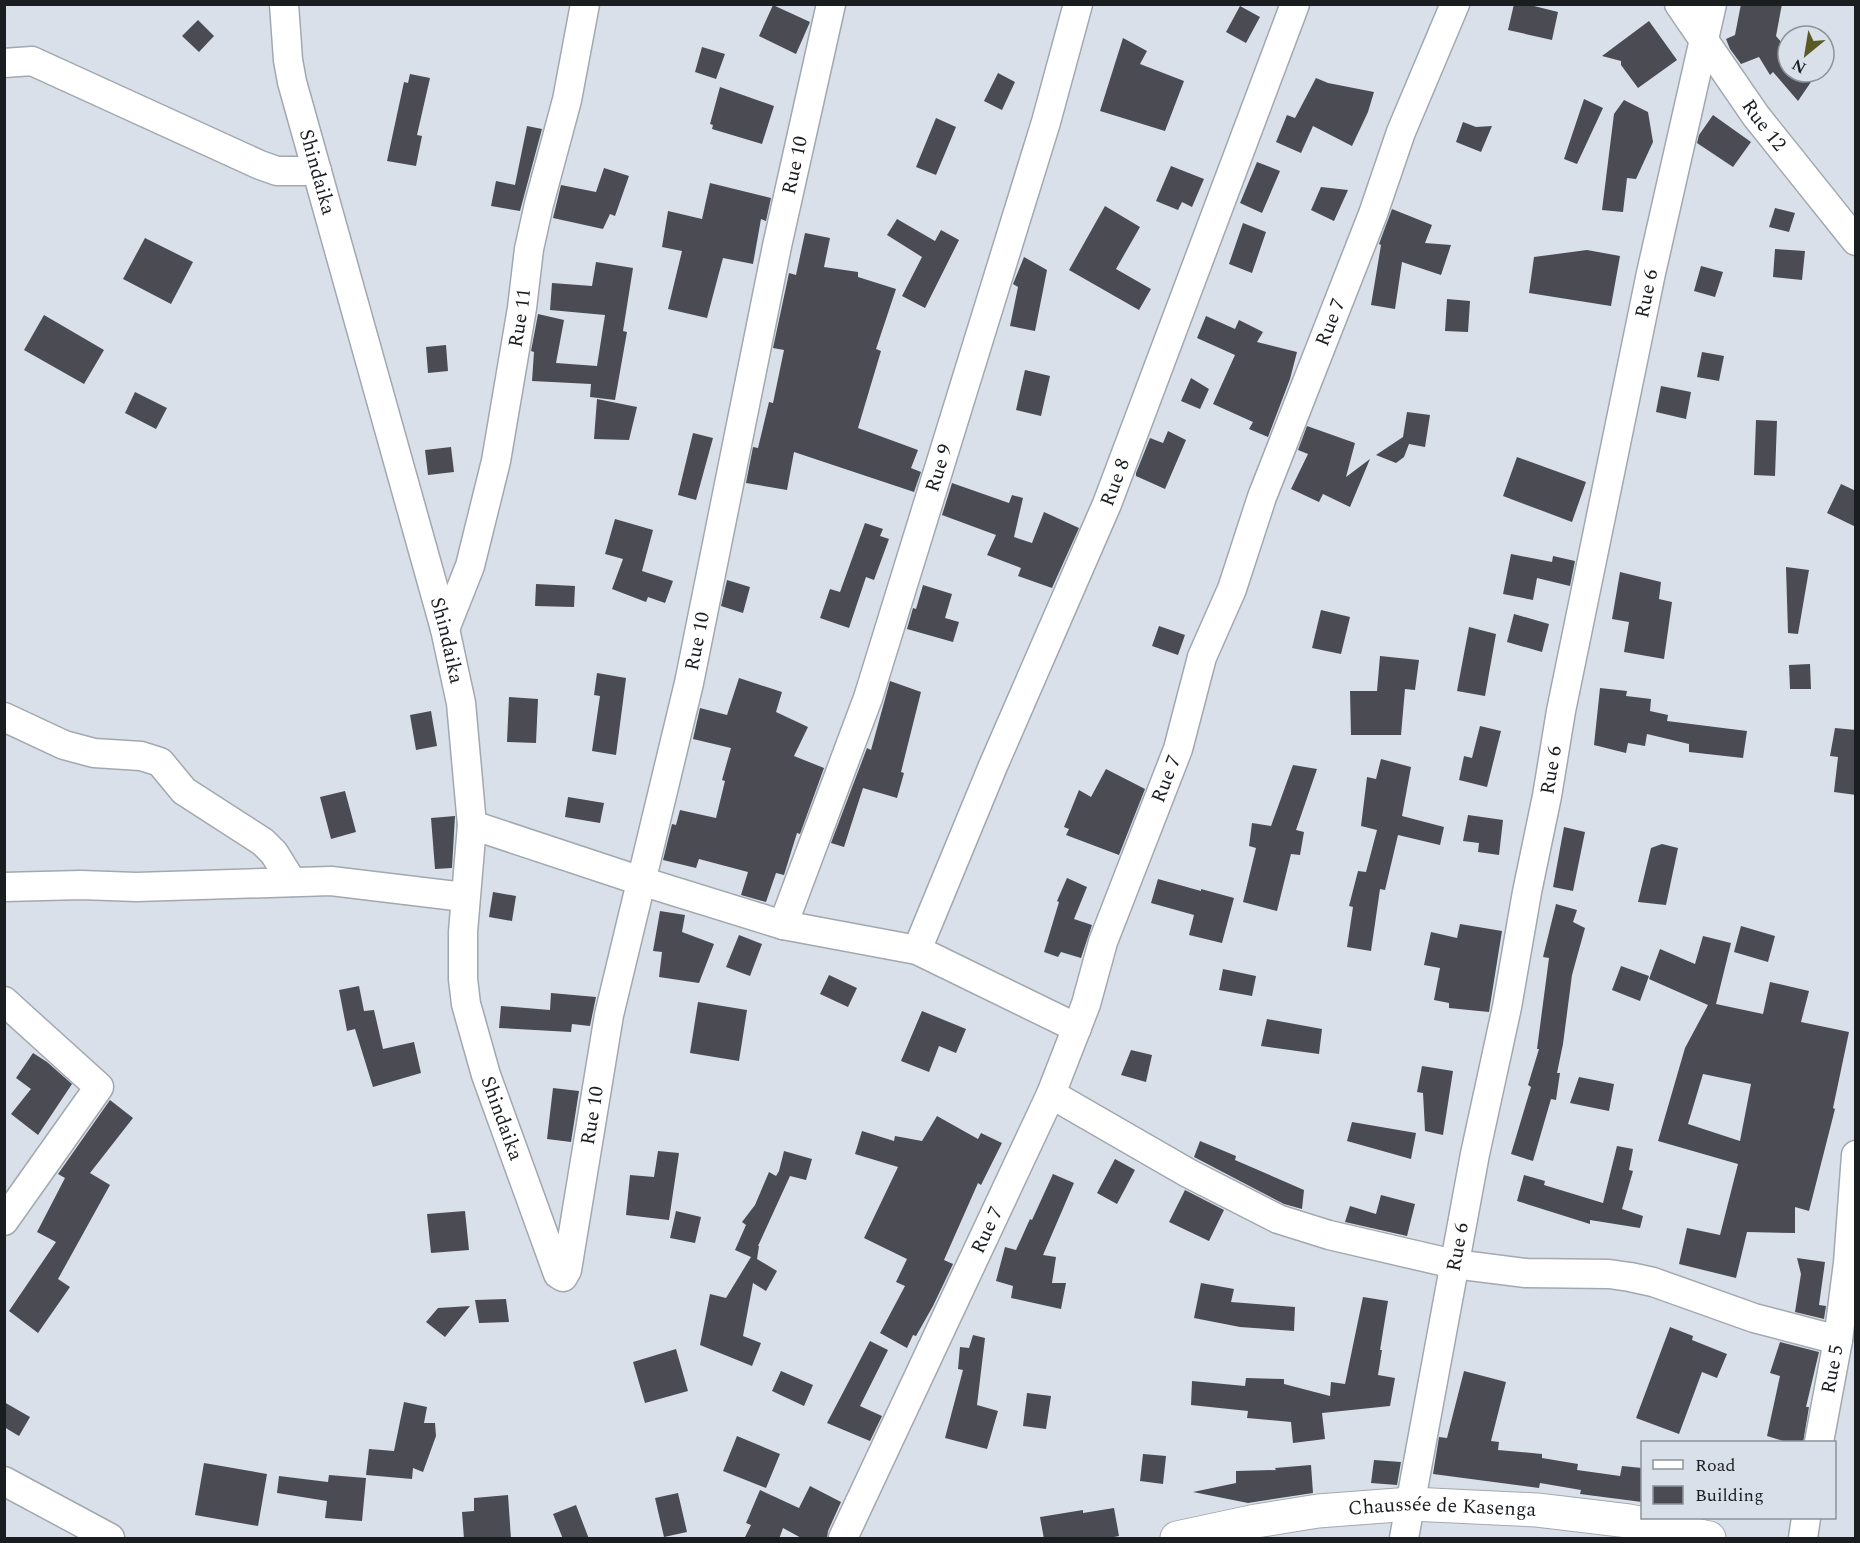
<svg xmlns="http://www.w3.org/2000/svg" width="1860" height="1543" font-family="Spectral,serif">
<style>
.building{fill:#4b4b54;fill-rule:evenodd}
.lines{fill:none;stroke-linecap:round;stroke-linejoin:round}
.minor-casing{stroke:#a1a8b0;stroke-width:31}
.major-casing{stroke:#a1a8b0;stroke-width:35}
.minor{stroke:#fff;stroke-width:28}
.major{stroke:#fff;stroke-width:33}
.labels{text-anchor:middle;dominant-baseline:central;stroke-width:6;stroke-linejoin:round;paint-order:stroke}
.street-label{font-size:20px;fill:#1b1e21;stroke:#d9e0e9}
</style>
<rect width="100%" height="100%" fill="#d9e0e9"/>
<path class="building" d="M1514,4H1526L1558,12L1552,40L1508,30Z
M1741,4H1782L1776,36L1788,50V72H1807L1813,79L1798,101L1773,72L1770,75L1759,57L1741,64L1730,49L1726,39L1735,35Z
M773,5L810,22L796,54L759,36Z
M1240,6L1260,17L1246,43L1226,32Z
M198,20L214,36L199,52L182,36Z
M1649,21L1677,60L1638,88L1621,65V61L1602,56Z
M1123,38L1147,51L1140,64L1184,81L1165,131L1100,111Z
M702,47L725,54L716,79L695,72Z
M998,73L1015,82L1002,110L984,101Z
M410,74L430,78L417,135L422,136L416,166L387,161L404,82L408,83Z
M1316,78L1328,83L1374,92L1368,112L1352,146L1313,126L1301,153L1276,142L1287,115L1295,118Z
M720,87L774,106L762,144L712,129L713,125L710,124Z
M1584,99L1603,108L1577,164L1564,159Z
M1624,100L1648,112L1653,142L1636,179L1627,178L1623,212L1602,210L1614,114Z
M1713,115L1751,142L1733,167L1697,143L1699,135Z
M936,118L956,127L936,175L916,167Z
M1463,122L1476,127L1492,126L1481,152L1456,142Z
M527,126L542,129L520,211L491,206L496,181L515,185Z
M1257,162L1280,171L1262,213L1240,203Z
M1171,166L1204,179L1192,207L1182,202L1178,210L1156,201Z
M604,168L629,176L615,216L610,214L603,229L553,218L561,185L596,192Z
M710,183L771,198L766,221L761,219L753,264L723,258L707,318L668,309L682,251L662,247L668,211L702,219Z
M1321,187L1348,190L1334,221L1311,210Z
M1105,206L1140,227L1116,269L1151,289L1139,310L1069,270Z
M1775,208L1795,213L1789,232L1769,227Z
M1392,209L1432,225L1425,243L1451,245L1441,275L1402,262L1395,309L1371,305L1381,245L1379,244Z
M897,219L935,241L941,230L959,240L925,308L902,296L922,257L887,235Z
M1243,223L1266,232L1252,273L1229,264Z
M805,233L830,238L824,267L858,272V277L896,289L876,349L881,351L858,428L918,450L911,468L921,472L914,492L794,452L787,490L746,483L753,447L758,448L769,402L773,403L784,350L773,348L789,273L796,275Z
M145,238L193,262L171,304L123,279Z
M1775,249L1805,251L1802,280L1773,277Z
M1587,250L1620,256L1611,306L1529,293L1534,257Z
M1024,257L1047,270L1035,331L1010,326L1018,287L1013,284Z
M596,262L633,268L623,331L627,332L615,400L590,397L591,384L532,381L534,352L531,351L538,314L564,320L556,363L597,366L605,315L550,310L552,283L592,286Z
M1701,266L1723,272L1715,297L1694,291Z
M1447,299L1470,301L1468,332L1445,331Z
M44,315L104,350L84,384L24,350Z
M1206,316L1235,329L1239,320L1263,332L1257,342L1297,352L1290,379L1268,437L1249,429L1253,422L1213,404L1235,355L1197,338Z
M446,345L448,371L428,373L426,347Z
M1702,352L1724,356L1719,381L1697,377Z
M1025,370L1050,376L1041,416L1016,410Z
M1191,378L1209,389L1200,409L1181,401Z
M1661,386L1691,392L1686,419L1656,412Z
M135,392L167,408L156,429L125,413Z
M597,399L637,407L629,440L594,439Z
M1407,412L1430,415L1425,447L1409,444L1404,457L1396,463L1376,455L1403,437Z
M1756,420L1777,421L1775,476L1754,475Z
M1307,426L1355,443L1346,477L1370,459L1350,507L1323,494L1319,502L1291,489L1308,454L1298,450Z
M1168,431L1186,440L1165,489L1136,476V473L1150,438L1163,443Z
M693,433L713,438L696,500L678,495Z
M451,447L454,472L428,475L425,450Z
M1517,457L1586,482L1572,522L1503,496Z
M952,483L1009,503L1012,495L1023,498L1014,537L1032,543L1044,512L1079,528L1052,588L1018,576L1021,568L987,555L996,535L942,515Z
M1841,484L1856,491V527L1827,513Z
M615,519L653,530L642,571L673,581L665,603L648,597L646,602L612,589L623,559L605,554Z
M865,523L883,529L880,536L889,539L874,580L866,577L849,628L820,618L830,589L840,592Z
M1511,554L1552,562L1553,556L1575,561L1570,586L1537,578L1533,600L1503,594Z
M1786,567L1809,570L1798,634L1788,633Z
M1620,572L1661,582L1659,599L1672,602L1664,659L1624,652L1629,622L1612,619Z
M727,580L750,587L743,613L721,606Z
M536,584L575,586L574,607L535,606Z
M923,585L952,594L945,618L959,622L953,642L907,629L913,608L916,609Z
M1321,610L1350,617L1341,654L1312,648Z
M1514,614L1549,624L1542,652L1507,642Z
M1159,626L1185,635L1178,655L1152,646Z
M1469,627L1496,634L1485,696L1457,691Z
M1380,656L1419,660L1415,690L1405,689L1401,735H1351L1350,691H1377Z
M1810,664L1811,689H1790L1789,665Z
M597,673L626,678L616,755L592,751L600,696L594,695Z
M739,678L782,692L776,712L808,727L794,756L824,768L800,834L797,833L784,875L776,873L766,902L741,895L748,872L699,859L696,868L663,860L672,824L676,825L680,810L716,818L725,781L722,780L731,748L693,739L700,708L727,715Z
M890,681L921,692L901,772L904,773L897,798L863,788L844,847L831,843L867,748L871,750Z
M1600,688L1627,691L1626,696L1651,699L1650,711L1668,715L1667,721L1747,731L1743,758L1689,752V744L1647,734L1645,746L1628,743L1626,753L1594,745Z
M509,697L538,699L536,743L507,742Z
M431,711L437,746L416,750L410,715Z
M1480,726L1501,731L1487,787L1459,780L1464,756L1472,758Z
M1835,728L1856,730V795L1834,792L1838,757L1830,756Z
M1381,759L1411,767L1402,816L1444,827L1440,845L1398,835L1385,890L1380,889L1371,951L1347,947L1353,907L1349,906L1358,871L1366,872L1377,830L1361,826L1367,777L1376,779Z
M1293,765L1317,769L1296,830L1304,832L1300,855L1291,854L1277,911L1243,902L1256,848L1249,846L1252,823L1271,826Z
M1106,769L1145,789L1119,855L1066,835L1069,829L1064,827L1079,790L1091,797Z
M345,791L356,832L331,839L320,797Z
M568,797L604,803L600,823L565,817Z
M1468,815L1503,820L1499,855L1478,852L1479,843L1463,841Z
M455,816L452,868L435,869L431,818Z
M1564,827L1585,832L1573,891L1553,887Z
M1662,844L1678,848L1666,905L1638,902L1651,848Z
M1067,878L1087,887L1074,919L1092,925L1081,958L1061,952L1058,957L1044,952L1059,902L1057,901Z
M1158,879L1201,891V889L1234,898L1222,943L1189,935L1194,915L1151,903Z
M493,892L516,896L512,921L489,917Z
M1556,904L1577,910L1573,922L1585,928L1572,975L1563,1044L1557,1073H1560L1556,1100L1551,1099L1533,1161L1511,1154L1531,1087L1528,1085L1539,1049H1537L1549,958L1543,957Z
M660,911L685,915L682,932L714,944L699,983L659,977L662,952L653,951Z
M1460,924L1502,931L1489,1012L1449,1008V1003L1434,1000L1440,968L1424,965L1431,932L1457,938Z
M1741,926L1775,936L1768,962L1734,952Z
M739,935L762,944L750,976L726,967Z
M1703,936L1731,943L1716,1004L1763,1014L1770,982L1809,991L1801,1022L1849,1032L1833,1108L1835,1109L1809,1211L1795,1207V1233L1747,1232L1736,1278L1679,1264L1687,1228L1720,1235L1738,1164L1658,1141L1685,1048L1708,1005L1649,979L1660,949L1695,964ZM1703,1074L1751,1084L1740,1141L1688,1124Z
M1621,966L1649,976L1640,1001L1612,990Z
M1223,969L1256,976L1252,996L1219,990Z
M829,975L857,988L848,1007L820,994Z
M359,986L364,1011L374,1010L383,1049L414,1042L421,1073L373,1087L355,1029L347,1031L339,990Z
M551,993L596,997L590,1026L572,1024L571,1032L499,1028L501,1006L550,1010Z
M698,1002L747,1010L739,1061L690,1053Z
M922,1011L966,1029L956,1053L939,1046L929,1072L901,1061Z
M1267,1019L1322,1029L1319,1054L1261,1046Z
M1131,1050L1152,1055L1146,1082L1121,1075Z
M33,1053L47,1062L72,1084L38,1135L11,1114L31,1089L16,1078Z
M1422,1066L1453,1071L1443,1135L1425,1131L1423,1093L1417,1092Z
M1579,1077L1614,1084L1609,1111L1570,1103Z
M553,1088L579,1091L571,1142L547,1139Z
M110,1100L133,1118L90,1173L110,1185L58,1279L70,1287L38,1333L9,1311L56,1242L37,1232L65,1178L58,1174Z
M937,1116L978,1139L981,1133L1002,1143L981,1185L978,1183L944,1260L953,1264L933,1306L916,1336L913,1335L907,1348L880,1333L905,1286L896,1282L907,1259L864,1238L898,1167L855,1154L862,1131L894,1141L895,1136L922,1141Z
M1352,1122L1416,1133L1411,1159L1347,1141Z
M1200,1141L1236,1156L1235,1160L1304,1190L1302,1209L1284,1204L1194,1157Z
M1617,1146L1633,1149L1629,1170L1633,1171L1622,1209L1643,1216L1640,1228L1590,1220V1224L1517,1201L1524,1175L1545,1181L1544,1185L1603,1203Z
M658,1151L679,1153L669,1220L626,1215L630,1175L654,1177Z
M784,1151L812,1159L806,1180L790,1176L758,1246H759L757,1259L777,1271L766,1291L753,1283L743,1336L761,1343L752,1366L700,1345L710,1294L726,1298L751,1257L735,1250L746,1225L742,1222L755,1205L769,1172L776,1176L779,1171Z
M1115,1159L1135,1170L1117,1204L1097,1193Z
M1053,1174L1074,1183L1043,1255L1056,1257L1052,1283H1066L1061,1309L1011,1298L1013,1286L996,1281L1005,1247L1016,1250L1030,1219L1032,1220Z
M1185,1190L1224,1210L1209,1241L1169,1222Z
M1381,1195L1415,1204L1407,1236L1345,1222L1350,1206L1376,1214Z
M465,1211L469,1250L431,1253L427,1214Z
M676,1211L701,1217L695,1243L670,1238Z
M1797,1258L1825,1262L1819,1305L1826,1306L1824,1319L1795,1312L1801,1274Z
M1201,1283L1234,1289L1231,1302L1295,1307L1294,1331L1240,1327L1194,1318Z
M1363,1297L1388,1301L1380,1350H1382L1378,1375L1395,1378L1390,1406L1322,1413L1325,1439L1293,1443L1291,1422L1247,1418L1248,1411L1191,1405L1192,1381L1245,1386L1246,1378L1284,1379V1384L1330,1396L1331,1382L1345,1384Z
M506,1299L509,1322L479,1323L475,1300Z
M470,1306L445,1337L426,1322L438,1308Z
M1670,1327L1693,1336L1692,1340L1727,1354L1717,1378L1702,1372L1679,1434L1636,1418Z
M973,1335L985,1338L977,1405L998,1411L987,1449L945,1438L963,1370L958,1369L960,1347L969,1348Z
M870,1341L888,1350L860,1406L882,1416L870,1441L827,1423Z
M1780,1342L1819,1352L1806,1407H1809L1803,1443H1790L1767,1436L1780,1376L1770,1373Z
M676,1349L688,1391L645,1403L633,1362Z
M781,1371L813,1385L804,1406L772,1391Z
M1464,1371L1506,1382L1491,1441L1499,1442L1498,1450L1542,1454V1458L1578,1464L1577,1470L1620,1476L1622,1466L1642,1468V1502L1580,1494L1581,1490L1540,1483L1539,1488L1433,1474L1439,1437L1447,1438Z
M1027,1393L1051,1396L1046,1429L1023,1426Z
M4,1402L30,1417L19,1436L4,1427Z
M404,1402L427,1407L424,1423H435L436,1436L423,1472L413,1468L412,1479L366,1475L369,1449L394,1451Z
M737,1436L780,1454L766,1488L723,1471Z
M1143,1454L1166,1456L1163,1484L1140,1481Z
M1374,1460L1401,1462L1397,1485L1371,1483Z
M204,1463L267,1474L258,1526L195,1515Z
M1311,1465L1313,1493L1248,1503L1193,1492L1236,1483V1471L1276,1470L1275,1468Z
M329,1475L366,1478L362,1521L325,1518L327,1501L277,1493L279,1476L328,1482Z
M810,1486L841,1502L828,1531L827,1539H803L783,1528L779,1539H744L751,1525L746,1523L760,1490L799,1508Z
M678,1493L687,1532L664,1537L655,1498Z
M508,1495L511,1539H464L462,1512L474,1511V1498Z
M576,1505L589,1539H563L553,1514Z
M1114,1508L1119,1536L1105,1539H1044L1040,1517L1083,1510V1513Z"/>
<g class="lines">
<defs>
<g id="minor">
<path id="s1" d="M284,4L288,60L292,82L445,629L461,703L472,825L463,932V979L466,1004L486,1075L558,1274L563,1277L567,1270L609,1015L689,683L777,246L831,4"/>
<path id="s2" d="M1679,4L1756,116L1856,241"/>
<path d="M4,63L32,61L260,165L277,171H317"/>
<path id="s3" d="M445,629L470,566L496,461L522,308L529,249L539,204L567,100L585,4"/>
<path d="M4,717L64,745L94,753L141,756L160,762L184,791L263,842L274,853L292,882"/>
<path d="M472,825L641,881L783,925L917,950L1077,1028"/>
<path d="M4,887L81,885L136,887L331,881L464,897"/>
<path id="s4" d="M783,925L868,698L1046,122L1078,4"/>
<path id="s5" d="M917,950L993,766L1107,504L1295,4"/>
<path d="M4,1001L99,1087L4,1221"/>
<path d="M1051,1094L1188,1173L1278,1219L1329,1235L1454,1264L1526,1273L1609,1274L1630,1277L1653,1282L1754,1318L1838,1340"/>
<path id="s6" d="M1819,1442L1838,1340L1848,1263L1856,1155"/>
<path d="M4,1481L110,1538"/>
<path id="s7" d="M843,1538L1051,1094L1086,1004L1103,942L1178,749L1202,657L1232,589L1262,497L1373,214L1401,132L1455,4"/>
<path id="s8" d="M1404,1538L1475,1154L1507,1007L1527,892L1547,796L1561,711L1651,273L1712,4"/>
<path d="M1803,1538L1806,1518"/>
</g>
<g id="major">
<path id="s9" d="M1177,1538L1256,1521L1318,1511L1411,1504L1537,1510L1629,1521L1709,1538"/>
</g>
</defs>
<use href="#minor" class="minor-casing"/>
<use href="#major" class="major-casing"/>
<use href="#minor" class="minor"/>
<use href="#major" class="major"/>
</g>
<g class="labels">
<g class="street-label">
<text stroke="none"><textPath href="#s2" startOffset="148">Rue 12</textPath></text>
<text stroke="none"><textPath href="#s1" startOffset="2452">Rue 10</textPath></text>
<text stroke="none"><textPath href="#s1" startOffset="172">Shindaika</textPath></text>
<text stroke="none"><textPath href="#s8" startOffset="1268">Rue 6</textPath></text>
<text stroke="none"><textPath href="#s3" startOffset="321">Rue 11</textPath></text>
<text stroke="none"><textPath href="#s7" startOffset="1312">Rue 7</textPath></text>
<text stroke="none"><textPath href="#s4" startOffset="483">Rue 9</textPath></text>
<text stroke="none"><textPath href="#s5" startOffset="508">Rue 8</textPath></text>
<text stroke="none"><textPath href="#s1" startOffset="658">Shindaika</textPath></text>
<text stroke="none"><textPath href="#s1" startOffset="1966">Rue 10</textPath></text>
<text stroke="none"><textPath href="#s8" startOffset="782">Rue 6</textPath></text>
<text stroke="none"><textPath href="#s7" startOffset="826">Rue 7</textPath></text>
<text stroke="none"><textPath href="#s1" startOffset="1480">Rue 10</textPath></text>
<text stroke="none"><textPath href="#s1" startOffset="1144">Shindaika</textPath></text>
<text stroke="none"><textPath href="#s7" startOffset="340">Rue 7</textPath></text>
<text stroke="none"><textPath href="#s8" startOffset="296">Rue 6</textPath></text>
<text stroke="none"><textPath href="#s6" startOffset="74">Rue 5</textPath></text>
<text stroke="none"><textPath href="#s9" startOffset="268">Chaussée de Kasenga</textPath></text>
</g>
</g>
<rect width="1860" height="1543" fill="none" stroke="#1b1e21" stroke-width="12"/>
<rect x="1641" y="1441" width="195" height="78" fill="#d9e0e9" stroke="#8d9299" stroke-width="1.5"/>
<rect x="1653" y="1460" width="30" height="9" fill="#ffffff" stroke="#8d9299" stroke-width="1.5"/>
<text x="1695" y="1471" font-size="18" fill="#1b1e21">Road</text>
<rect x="1653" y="1486" width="30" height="18" fill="#4b4b54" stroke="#8d9299" stroke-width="1.5"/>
<text x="1695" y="1501" font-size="18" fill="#1b1e21">Building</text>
<g transform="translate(1806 54) rotate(210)"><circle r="28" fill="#d9e0e9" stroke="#8d9299" stroke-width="1.5"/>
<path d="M0-4.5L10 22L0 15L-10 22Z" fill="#5b5926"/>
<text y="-9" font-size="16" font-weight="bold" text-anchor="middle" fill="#1b1e21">N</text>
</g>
</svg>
